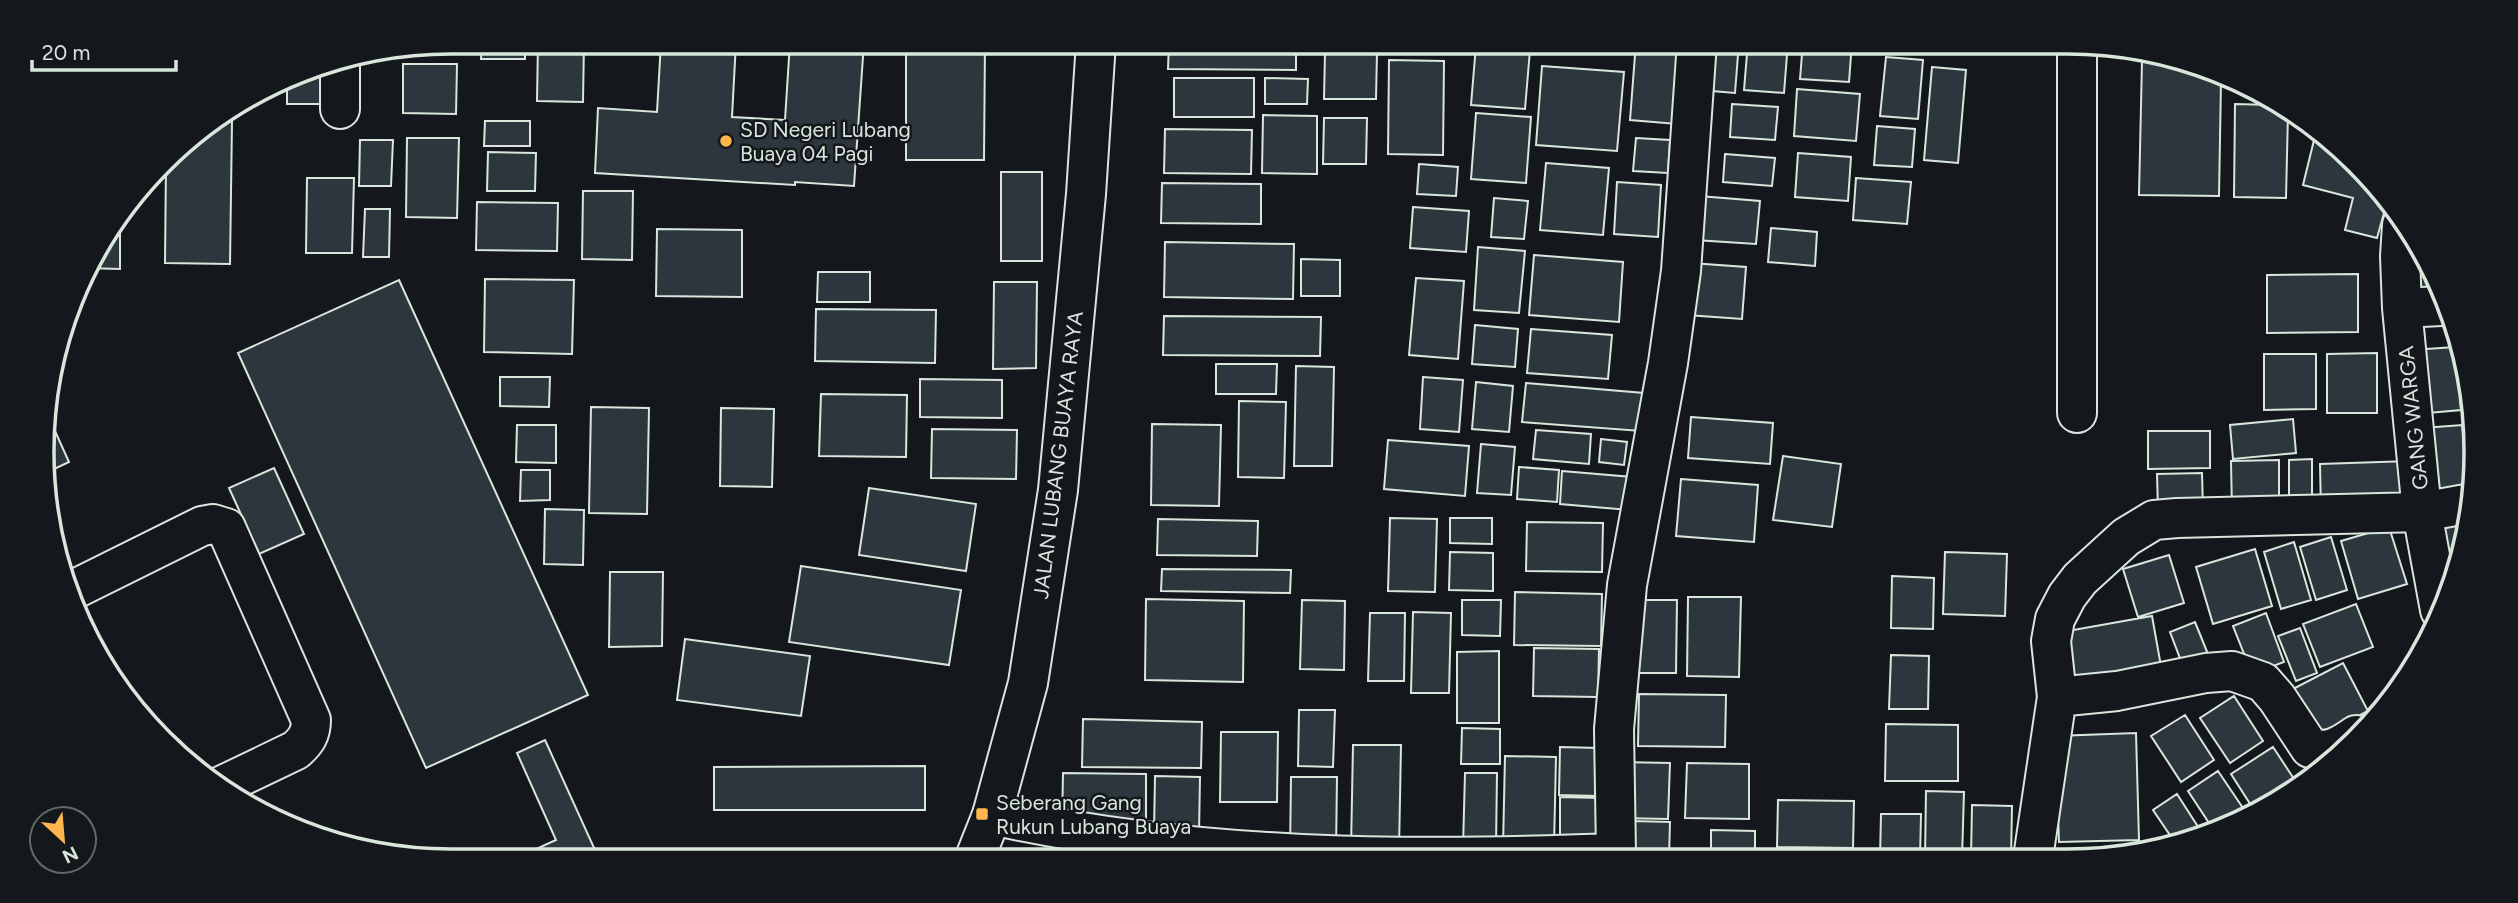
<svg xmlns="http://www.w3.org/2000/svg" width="2518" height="903" font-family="Figtree,sans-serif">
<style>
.building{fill:#2c363c;stroke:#d8e6dc;stroke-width:2}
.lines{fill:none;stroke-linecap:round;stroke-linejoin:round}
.minor-casing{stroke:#d8e6dc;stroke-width:42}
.major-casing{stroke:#d8e6dc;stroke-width:42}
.minor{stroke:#14181c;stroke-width:38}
.major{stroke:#14181c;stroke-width:38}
.poi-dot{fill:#ffb74d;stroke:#14181c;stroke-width:2.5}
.labels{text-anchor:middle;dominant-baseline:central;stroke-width:5;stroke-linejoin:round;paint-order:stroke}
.poi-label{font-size:21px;fill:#d8e6dc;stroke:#14181c;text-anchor:start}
.street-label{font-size:21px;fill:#d8e6dc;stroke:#14181c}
.rim{fill:none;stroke:#d8e6dc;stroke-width:3.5}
</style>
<rect width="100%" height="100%" fill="#14181c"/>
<path class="building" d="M482,42H525V59H481Z
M538,42H584L583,102L537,101Z
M661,42H736L732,117L785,120L790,42H864L854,186L795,182V185L595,173L598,108L657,112Z
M906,42H985L984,160H906Z
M1169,42H1296V70L1168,69Z
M1320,42H1379V48H1320Z
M1636,42L1684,43L1677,124L1630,120Z
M1704,42H1739L1735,93L1700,90Z
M1748,42H1788L1784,93L1744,90Z
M1803,42H1852L1849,82L1800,79Z
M1476,45L1530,50L1525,109L1471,105Z
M1325,52H1377L1376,99H1324Z
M1886,57L1923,60L1918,119L1880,116Z
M1389,60L1444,61L1443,155L1388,154Z
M2142,61L2184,62L2221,80L2219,196L2139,195Z
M403,64H457L456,114L403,113Z
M330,66L329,104H287V78L295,73Z
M1542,66L1624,72L1617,151L1536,145Z
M1932,67L1966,70L1958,163L1924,160Z
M1174,78H1254V117H1174Z
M1265,78L1308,79L1307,104H1265Z
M1797,89L1860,94L1856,141L1794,136Z
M1732,104L1778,107L1775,140L1730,137Z
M2235,104L2272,105L2288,113L2286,198L2234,197Z
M1476,113L1531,117L1526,183L1471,179Z
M1263,115L1317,116V174L1262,173Z
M1324,118H1367L1366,164H1323Z
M219,121H232L230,264L165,263L166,163L181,144Z
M485,121H530V146H484Z
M1877,126L1915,129L1912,167L1874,165Z
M1165,129L1252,130L1251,174L1164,173Z
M2321,132L2386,206L2377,238L2345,230L2353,198L2303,185L2315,136L2319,137Z
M407,138H459L457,218L406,217Z
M1636,138L1670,140L1668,173L1633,171Z
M360,140H393L391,186H359Z
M488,152L536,153L535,191H487Z
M1798,153L1851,157L1848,201L1795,197Z
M1725,154L1775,158L1772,186L1723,182Z
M1546,163L1609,168L1603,235L1540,230Z
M1419,164L1458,167L1456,196L1417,194Z
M1001,172H1042V261H1001Z
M307,178H354L352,253H306Z
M1856,178L1911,182L1907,224L1853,220Z
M1617,182L1661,185L1658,237L1614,234Z
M1162,183L1261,184V224L1161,223Z
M583,191H633L632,260L582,259Z
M1699,196L1760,201L1756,244L1695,240Z
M1494,198L1528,201L1524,239L1491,237Z
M477,202L558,203L557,251L476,250Z
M1413,207L1469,211L1466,252L1410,248Z
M365,209H390L389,257H363Z
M120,223V269L86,268Z
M1771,228L1817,232L1815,266L1768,262Z
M657,229L742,230V297L656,296Z
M1165,242L1294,244L1293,299L1164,297Z
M1478,247L1525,251L1519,313L1474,310Z
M2422,250L2439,299L2409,301L2406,252Z
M1534,255L1623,262L1619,322L1529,315Z
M1301,259L1340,260V296H1301Z
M1691,263L1746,267L1742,319L1687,315Z
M818,272H870V302H817Z
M2358,274V332L2267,333V275Z
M1416,278L1464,281L1458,359L1409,355Z
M485,279L574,280L572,354L484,352Z
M399,280L588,695L426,768L238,353Z
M994,282H1037L1036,368L993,369Z
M816,309L936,310L935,363L815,361Z
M1164,316L1321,317L1320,356L1163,355Z
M1475,325L1518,329L1515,367L1472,364Z
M1531,329L1612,335L1608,379L1527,373Z
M2455,347L2468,384L2459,385L2461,410L2417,414L2412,350Z
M2377,353V413H2327V354Z
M2264,354H2316V409L2264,410Z
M1216,364H1277L1276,394H1216Z
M1296,366L1334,367L1332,466H1294Z
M500,377H550L549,407L500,406Z
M1423,377L1463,380L1459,432L1420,429Z
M920,379L1002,380V418L920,417Z
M1476,382L1513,386L1509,432L1472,429Z
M1526,383L1644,393L1641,431L1522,422Z
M821,394L907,395L906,457L819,456Z
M1239,401L1286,402L1284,478L1238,477Z
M591,407L649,408L647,514L589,513Z
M721,408L774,409L772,487L720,486Z
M46,411L69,462L50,471Z
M1691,417L1773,423L1770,464L1688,458Z
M2293,419L2296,453L2233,459L2230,425Z
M1152,424L1221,425L1219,506L1151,505Z
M517,425H556V463L516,462Z
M2462,425L2467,475L2466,497L2429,500L2423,428Z
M932,429L1017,430L1016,479L931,478Z
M1536,430L1591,434L1589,464L1533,459Z
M2148,431H2210V468L2148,469Z
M1601,439L1627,442L1624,465L1599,462Z
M1388,440L1469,446L1465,496L1384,489Z
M1481,444L1515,447L1511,495L1477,493Z
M1783,456L1841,464L1832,527L1773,520Z
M2312,459V516H2289V460Z
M2279,460V510L2232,511L2231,461Z
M2410,461L2411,508L2321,511L2320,464Z
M1519,467L1559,470L1557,502L1517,499Z
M274,468L304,534L259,554L229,488Z
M521,470H550V500L520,501Z
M1562,471L1632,477L1629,510L1560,504Z
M2202,473L2203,510H2158L2157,474Z
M1681,479L1758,485L1754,542L1676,536Z
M869,488L976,504L966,571L859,555Z
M545,509L584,510L583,565L544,564Z
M2465,516L2460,562H2443L2441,517Z
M1390,518L1437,519L1435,592L1388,591Z
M1450,518H1492V544L1450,543Z
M1158,519L1258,521L1257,556L1157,555Z
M1527,522L1603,523L1602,572L1526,571Z
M2389,527L2407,584L2358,599L2341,541Z
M2331,537L2347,590L2316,600L2300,547Z
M2294,542L2311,600L2281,609L2264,552Z
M2255,549L2272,606L2213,624L2196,567Z
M1450,552L1493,553V591L1449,590Z
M1945,552L2007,554L2005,616L1943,614Z
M2169,555L2184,603L2138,617L2123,569Z
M801,566L961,590L949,665L789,642Z
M1162,569L1291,570L1290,593L1161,591Z
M610,572H663L662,646L609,647Z
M1892,576L1934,578L1933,629L1891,628Z
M1515,592L1602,594L1601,646L1514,645Z
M1688,597H1741L1739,677L1687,676Z
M1146,599L1244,601L1243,682L1145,680Z
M1302,600L1345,601L1344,670L1300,669Z
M1462,600H1501L1500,636L1462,635Z
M1629,600H1677L1676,673H1628Z
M2356,604L2373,647L2320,667L2303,624Z
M1413,612L1451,613L1449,693H1411Z
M1370,613H1405L1404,681H1368Z
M2266,613L2284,662L2252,674L2233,626Z
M2152,616L2162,672L2072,688L2062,632Z
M2195,622L2212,664L2186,674L2170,632Z
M2300,628L2317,673L2296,681L2278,636Z
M685,639L810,656L801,716L677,700Z
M1534,648L1599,649L1598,697L1533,696Z
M1499,651V723H1457V652Z
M1891,655L1929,656L1928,709H1889Z
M2343,663L2368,711L2316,738L2291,690Z
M1639,694L1726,695L1725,747L1638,746Z
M2234,696L2263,741L2230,763L2200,718Z
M1299,710H1335L1333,767L1298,766Z
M2185,715L2214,760L2181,782L2151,736Z
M1083,719L1202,722L1201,768L1082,767Z
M1886,724L1958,725V781H1885Z
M1462,728L1500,729V764H1461Z
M1221,732H1278L1277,802H1220Z
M2136,733L2139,840L2059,842L2055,736Z
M545,740L595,850L573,861H510L556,840L517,753Z
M1353,745H1401L1399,850L1351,849Z
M1560,747L1599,748L1598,796L1559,795Z
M2273,747L2298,785L2256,813L2231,774Z
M1505,756L1556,757L1554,847H1503Z
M1620,762L1670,763L1668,819L1619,818Z
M1687,763L1749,764V819L1685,818Z
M925,766V810H714V767Z
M2218,771L2247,814L2234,823L2213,829L2188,791Z
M1063,773L1146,774V828L1062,827Z
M1465,773H1497L1496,847H1463Z
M1155,776L1200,777L1199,833H1154Z
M1291,777H1337L1336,852H1290Z
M1926,791L1964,792L1962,858H1925Z
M2177,794L2202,833L2174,841L2153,810Z
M1560,797L1600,798L1599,848L1560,847Z
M1778,800L1854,801L1853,848L1777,847Z
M1972,805L2012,806L2011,858H1971Z
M1881,814H1921L1920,858H1880Z
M1633,821L1670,822L1669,858H1632Z
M1711,830L1755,831V858H1711Z"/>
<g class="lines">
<defs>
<path id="minor" d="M2077,43V413
M340,109V64
M2402,225L2400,256L2402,308L2422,512L2440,610
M2402,308L2441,306
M71,591L202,526L213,524L226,528L311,720C311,734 306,741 296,750L219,787
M2057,697L2117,691L2206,673L2232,671L2263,682L2277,698L2310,748C2328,754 2342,745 2356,735
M992,815C1195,860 1408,861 1616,853
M2033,858L2057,697L2051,641L2055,619L2067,596L2080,579L2126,537L2154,520L2177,518L2422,512L2466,504
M1618,859L1616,853L1614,729L1627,585L1668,363L1681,271L1697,42"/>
<path id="major" d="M974,860L992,815L1028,683L1058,490L1086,194L1096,42"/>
</defs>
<use href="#minor" class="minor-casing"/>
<use href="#major" class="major-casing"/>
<use href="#minor" class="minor"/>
<use href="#major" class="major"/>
</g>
<g class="poi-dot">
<circle cx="726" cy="141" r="7"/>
<rect x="975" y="807" width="14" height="14" rx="3.5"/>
</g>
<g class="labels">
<g class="poi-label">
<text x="740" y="129">SD Negeri Lubang<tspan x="740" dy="24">Buaya 04 Pagi</tspan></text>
<text x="996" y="802">Seberang Gang<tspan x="996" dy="24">Rukun Lubang Buaya</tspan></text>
</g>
<g class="street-label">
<text transform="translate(2413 418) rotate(-96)">GANG WARGA</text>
<text transform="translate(1058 455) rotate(-83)">JALAN LUBANG BUAYA RAYA</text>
</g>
</g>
<path d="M0 0H2518V903H0ZM451 54H2067A397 397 0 0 1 2464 451V452A397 397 0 0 1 2067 849H451A397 397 0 0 1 54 452V451A397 397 0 0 1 451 54Z" fill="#14181c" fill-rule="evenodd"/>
<path class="rim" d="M451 54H2067A397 397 0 0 1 2464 451V452A397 397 0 0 1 2067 849H451A397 397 0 0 1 54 452V451A397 397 0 0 1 451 54Z"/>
<g transform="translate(63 840) rotate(154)"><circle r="33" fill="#14181c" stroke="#626a69" stroke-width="2"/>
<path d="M0-5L12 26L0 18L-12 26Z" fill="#ffb74d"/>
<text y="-10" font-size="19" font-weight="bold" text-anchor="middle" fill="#d8e6dc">N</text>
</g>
<path d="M32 60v10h144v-10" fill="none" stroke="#d8e6dc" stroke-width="3.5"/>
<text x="42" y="60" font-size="21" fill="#d8e6dc" stroke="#14181c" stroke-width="5" paint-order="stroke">20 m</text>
</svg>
